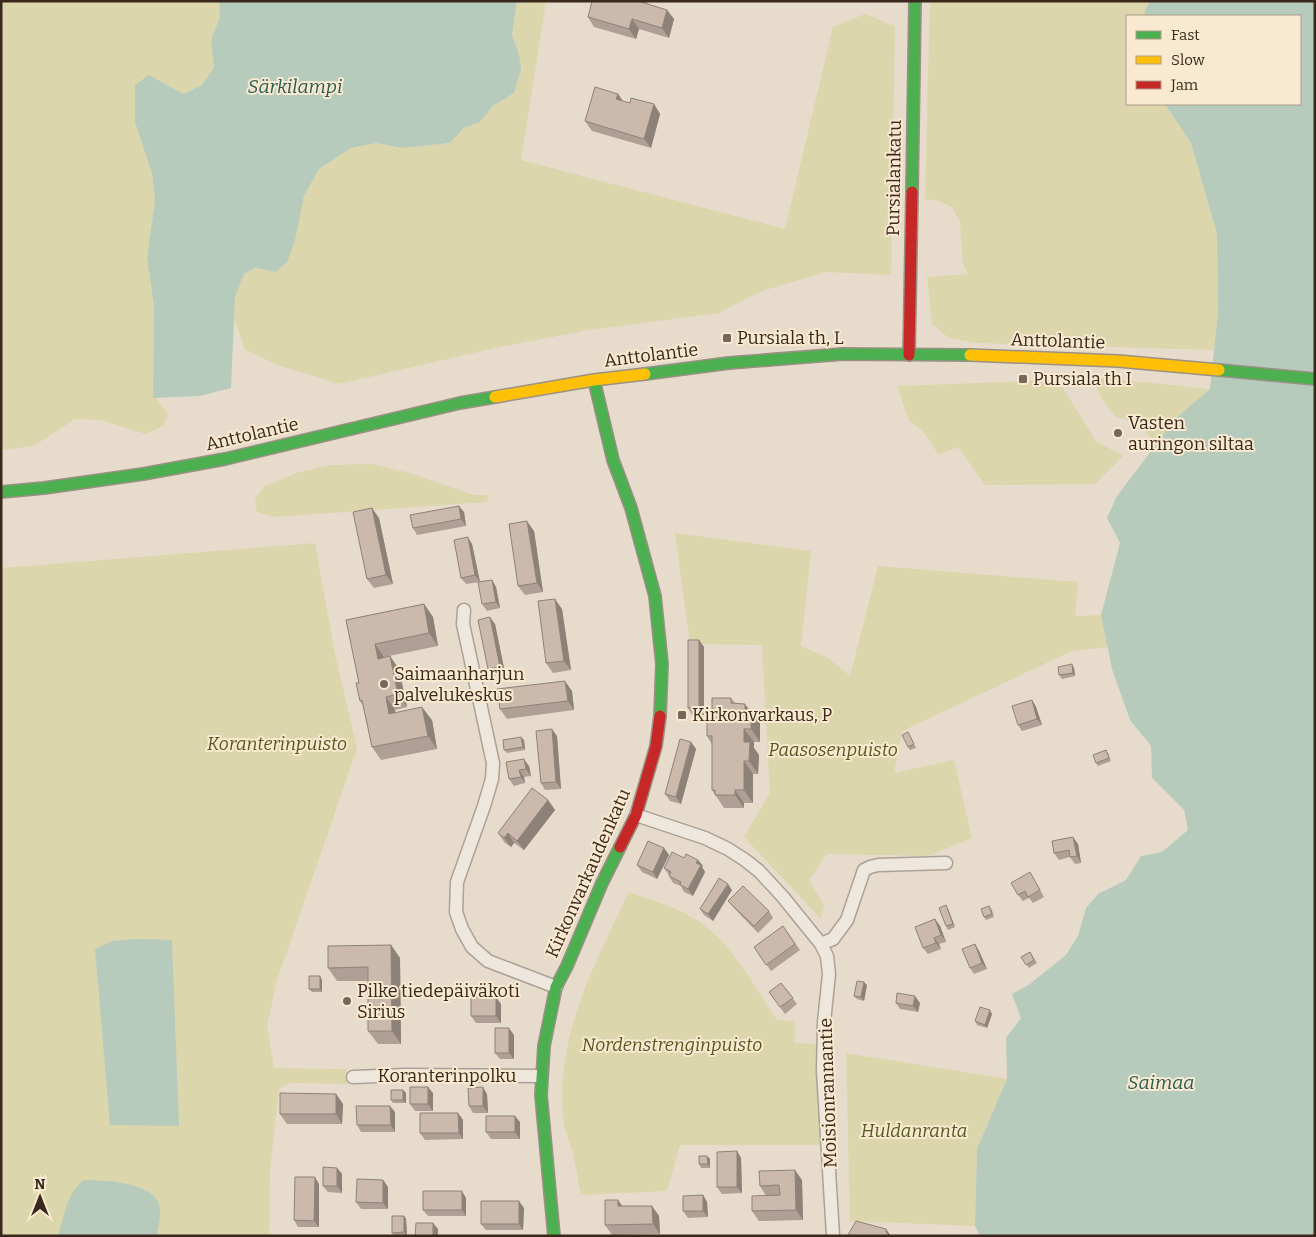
<svg xmlns="http://www.w3.org/2000/svg" width="1316" height="1237" font-family="Bitter,serif">
<style>
.green{fill:#dbd6ac}
.water{fill:#b7cbbd}
.lines{fill:none;stroke-linecap:round;stroke-linejoin:round}
.street-casing{stroke:#aca195;stroke-width:15}
.fast-casing{stroke:#9b9085;stroke-width:14}
.slow-casing{stroke:#9b9085;stroke-width:14}
.jam-casing{stroke:#9b9085;stroke-width:14}
.street{stroke:#eee7de;stroke-width:12}
.fast{stroke:#4caf50;stroke-width:11}
.slow{stroke:#ffc107;stroke-width:11}
.jam{stroke:#c62828;stroke-width:11}
.wall{fill:#af9f94}
.shaded-wall{fill:#8e8278}
.building{fill:#cbb9ac;stroke:#8e8278}
.poi-dot{fill:#776759;stroke:#f9e9d0;stroke-width:2}
.labels{text-anchor:middle;dominant-baseline:central;stroke-width:4;stroke-linejoin:round;paint-order:stroke}
.street-label{font-size:18px;fill:#3b281c;stroke:#f9e9d0}
.poi-label{font-size:18px;fill:#3b281c;stroke:#f9e9d0;text-anchor:start}
.park-label{font-size:18px;font-style:italic;fill:#525a20;stroke:#f9e9d0}
.water-label{font-size:19px;font-style:italic;fill:#295d54;stroke:#f9e9d0}
</style>
<rect width="100%" height="100%" fill="#e7dccb"/>
<path class="green" d="M1,1H219L220,17L211,40L214,67L202,85L183,94L149,75L135,122L152,174L155,200L147,258L154,306L153,394L168,414L163,426L146,434L100,420L75,419L34,446L1,450Z
M517,1H546L521,160L785,229L833,27L865,14L895,26L891,275L827,272L762,291L719,313L589,330L491,349L339,384L281,366L245,350L234,317L235,297L244,274L255,268L276,272L295,241L304,196L319,169L351,148L377,143L402,148L450,143L464,128L480,122L493,106L514,93L519,54L512,35Z
M930,1H1150L1145,11V16H1127V104H1165L1191,143L1217,234L1218,313L1214,350L978,343L949,338L932,324L927,277L968,274L963,264L960,222L952,207L939,201L925,199Z
M1093,377L1210,389L1176,418L1156,444L1139,423L1116,417L1102,400Z
M1058,380L1096,441L1123,456L1095,484L985,485L958,447L938,455C931,441 923,429 909,421L897,386Z
M371,464L410,473L474,495H487L488,502L275,517L257,512L255,499L265,486L299,472L330,465Z
M675,533L811,551L801,646L828,658L850,676L878,566L1078,582L1075,616L1101,615L1108,647L1072,651L902,731L894,773L954,760L972,838L928,856L827,854L809,880L824,905L821,919L744,837L770,793L762,645L690,644Z
M315,543L334,649L357,749L277,980L267,1026L274,1068L347,1069L348,1084L291,1083L279,1089L270,1170L269,1236H1V568Z
M629,892C650,900 674,906 693,918C730,939 754,986 777,1020L795,1021V1043L818,1044L821,1145H680L667,1191L581,1195C578,1181 576,1167 573,1154C570,1144 566,1134 564,1124C553,1040 594,965 629,892Z
M846,1053L1007,1079L977,1149L975,1226L850,1221Z"/>
<path class="water" d="M219,1H517L512,35L519,54L521,69L514,93L493,106L480,122L464,128L450,143L402,148L377,143L351,148L319,169L304,196L295,241L287,262L276,272L255,268L244,274L235,297L231,388L200,396L153,398L154,306L147,258L155,200L152,174L135,122V85L149,75L183,94L202,85L214,67L211,40L220,17Z
M1150,1H1315V1236H980L975,1226L977,1149L1007,1079L1006,1038L1021,1018L1012,994L1030,984L1066,955L1078,936L1086,908L1098,894L1126,880L1141,856L1162,852L1188,830L1184,810L1152,778L1151,746L1130,720L1112,669L1101,615L1120,543L1107,518L1117,496L1176,418L1210,389L1218,313L1217,234L1191,143L1165,104H1300V16H1145V11Z
M136,939L172,940L179,1126L110,1125L95,949L113,941Z
M84,1180C103,1180 152,1182 159,1204C162,1213 158,1227 157,1236H58C64,1217 67,1192 84,1180Z"/>
<g class="lines">
<defs>
<path id="street" d="M464,610L463,624L493,763L492,779L484,806L457,882L456,912L462,929L472,947L488,961L556,987
M636,815L705,838L728,849L745,860L759,871L783,897L821,944L827,956L829,974L824,1022L823,1071L833,1236
M821,944L833,939L847,920L864,870L870,867L878,865L946,863
M353,1077L405,1075L541,1076"/>
<path id="fast" d="M912,192L915,1
M1219,370L1315,379
M645,374L729,363L843,354L970,355
M594,380L613,460L631,508L655,596L662,664L660,716
M1,492L44,488L143,474L225,459L460,403L495,397
M554,1236L541,1095L544,1046L556,987L567,966L602,883L620,847"/>
<path id="slow" d="M970,355L1118,361L1219,370
M495,397L594,380L645,374"/>
<path id="jam" d="M909,355L912,192
M620,847L636,815L656,746L660,716"/>
</defs>
<use href="#street" class="street-casing"/>
<use href="#fast" class="fast-casing"/>
<use href="#slow" class="slow-casing"/>
<use href="#jam" class="jam-casing"/>
<use href="#street" class="street"/>
<use href="#fast" class="fast"/>
<use href="#slow" class="slow"/>
<use href="#jam" class="jam"/>
</g>
<path class="wall" d="M647,1L646,4L667,10L674,19L669,38L639,29L636,39L594,27L588,17Z
M618,94L623,101L630,103L654,104L660,114L651,148L592,131L585,121Z
M464,512L466,526L417,535L413,528Z
M379,518L393,584L374,588L367,579Z
M534,531L543,592L525,595L518,586Z
M472,544L480,582L466,584L461,578Z
M492,580L496,587L500,608L487,611L482,604Z
M424,604L433,617L438,646L384,657L399,669L407,707L395,710V712L432,720L437,749L381,760L372,747L363,706L360,701L359,683L346,620Z
M562,609L571,670L553,673L546,663Z
M495,624L505,673L492,676L488,669Z
M699,640L704,647V715H692L688,708Z
M1074,668L1075,676L1062,679L1059,675Z
M572,691L574,710L507,719L500,709Z
M731,698L735,703L751,710L760,723V742H754V748L759,755L758,774H753V803H744V808H724L712,790V744L707,736L712,718Z
M1032,700L1036,707L1042,725L1022,731L1018,725Z
M908,732L916,748L910,750L908,747Z
M557,736L561,789L545,790L541,783Z
M524,740L525,750L507,753L504,750Z
M691,742L696,749L681,804L670,801L665,794Z
M1106,750L1108,753L1111,761L1098,766L1096,763Z
M506,762L529,766L531,776L524,777L525,783L514,786L509,779Z
M548,800L555,810L524,850L514,843L511,847L505,843L498,833Z
M1078,844L1081,863L1075,864L1070,857L1059,860L1054,853Z
M664,848L669,855L657,879L642,872L637,865Z
M684,858L698,860L703,866L702,867L705,872L693,896L684,892L681,886L673,883L669,876V875L664,868Z
M1034,879L1044,897L1033,903L1029,898L1023,901L1018,895Z
M732,890L713,921L704,915L700,909Z
M728,901L769,911L773,918L758,933L733,907Z
M946,905L948,909L955,927L948,930L946,926Z
M989,906L992,910L994,917L986,920L984,917Z
M935,919L940,926L946,942L939,944L941,949L928,954L923,948Z
M783,926L800,950L771,971L754,947Z
M975,944L979,951L987,969L974,974L970,968Z
M391,945L400,958L401,1044H378L368,1031V981H337L328,968Z
M1030,952L1037,963L1029,968L1021,957Z
M322,980V992H312L309,989Z
M781,983L797,1004L785,1014L769,992Z
M867,985L864,1001L857,999L854,996Z
M896,1003H920L918,1012L900,1009Z
M501,1004V1023H476L471,1016Z
M992,1014L987,1028L977,1025L975,1021Z
M514,1035V1059H500L495,1053Z
M403,1090L406,1093V1103H393L391,1100Z
M433,1093V1111H415L410,1104Z
M336,1094L343,1104L342,1124H287L280,1114Z
M487,1094L488,1113H473L469,1106Z
M395,1112V1132H361L357,1125Z
M458,1113L463,1120V1139L425,1140L420,1133Z
M520,1122V1139H491L486,1132Z
M737,1151L741,1158L742,1193L722,1194L717,1187Z
M707,1156L710,1159V1168H701L699,1164Z
M337,1168L342,1174V1193L328,1192L323,1186Z
M383,1180L388,1187V1209H361L356,1202Z
M802,1180L803,1220L759,1221L752,1211L766,1196L760,1186Z
M319,1184V1227H298L294,1220Z
M703,1195L707,1202L708,1217L688,1218L683,1211Z
M466,1198V1216H428L423,1210Z
M618,1200L622,1206H652L659,1216L660,1234L612,1235L605,1225Z
M524,1208L523,1230H486L481,1224Z
M404,1216L406,1219L407,1236H394L392,1233Z"/>
<path class="shaded-wall" d="M667,10L674,19L669,38L662,28Z
M632,19L639,29L636,39L629,29Z
M618,94L625,104L616,99Z
M654,104L660,114L651,148L644,139Z
M459,506L464,512L466,526L461,519Z
M372,508L379,518L393,584L386,575Z
M527,521L534,531L543,592L537,583Z
M468,537L472,544L480,582L475,575Z
M492,580L496,587L500,608L496,602Z
M555,599L562,609L571,670L564,661Z
M424,604L433,617L438,646L429,633Z
M490,617L495,624L505,673L500,667Z
M699,640L704,647V715L699,708Z
M375,644L384,657L387,672L378,659Z
M390,656L399,669L407,707L398,694Z
M1072,664L1074,668L1075,676L1073,673Z
M565,681L572,691L574,710L568,701Z
M386,697L395,710L398,727L389,714Z
M1032,700L1036,707L1042,725L1037,719Z
M745,704L751,712V710L760,723V742L751,729L745,710Z
M422,707L432,720L437,749L428,736Z
M552,729L557,736L561,789L556,782Z
M744,729L754,742V748L759,755L758,774L749,761L744,742Z
M521,737L524,740L525,750L523,747Z
M691,742L696,749L681,804L676,797Z
M524,759L529,766L531,776L526,769Z
M744,761L753,774V803L744,790Z
M519,770L524,777L525,783L521,777Z
M735,790L744,803V808L735,795Z
M548,800L555,810L524,850L517,841Z
M508,833L514,843L511,847L504,838Z
M1073,837L1078,844L1081,863L1077,856Z
M664,848L669,855L657,879L653,872Z
M698,860L703,866L702,867L705,872L693,896L688,889Z
M728,884L732,890L713,921L708,914Z
M946,905L948,909L955,927L953,924Z
M935,919L940,926L946,942L941,935Z
M934,938L939,944L941,949L936,943Z
M975,944L979,951L987,969L982,963Z
M391,945L400,958L401,1044L392,1031Z
M320,976L322,980V992L320,989Z
M864,982L867,985L864,1001L861,997Z
M915,996L920,1003L918,1012L913,1006Z
M496,997L501,1004V1023L496,1016Z
M990,1010L992,1014L987,1028L985,1025Z
M509,1028L514,1035V1059L509,1053Z
M428,1087L433,1093V1111L428,1104Z
M483,1087L487,1094L488,1113L483,1106Z
M403,1090L406,1093V1103L403,1100Z
M336,1094L343,1104L342,1124L336,1114Z
M390,1106L395,1112V1132L391,1125Z
M458,1113L463,1120V1139L459,1133Z
M515,1116L520,1122V1139L515,1132Z
M737,1151L741,1158L742,1193L737,1187Z
M707,1156L710,1159V1168L708,1164Z
M337,1168L342,1174V1193L337,1186Z
M795,1170L802,1180L803,1220L796,1210Z
M315,1177L319,1184V1227L314,1221Z
M383,1180L388,1187V1209L383,1203Z
M462,1191L466,1198V1216L462,1210Z
M703,1195L707,1202L708,1217L703,1211Z
M618,1200L625,1210L618,1206Z
M519,1201L524,1208L523,1230L519,1224Z
M652,1206L659,1216L660,1234L653,1224Z
M404,1216L406,1219L407,1236L404,1232Z
M433,1223L438,1229V1236H433Z
M886,1229L891,1236H888L886,1232Z"/>
<path class="building" d="M592,1H638L667,10L662,28L632,19L629,29L588,17Z
M595,87L618,94L616,99L630,103L631,98L654,104L644,139L585,121Z
M459,506L461,519L413,528L410,515Z
M372,508L386,575L367,579L353,512Z
M527,521L537,583L518,586L509,524Z
M468,537L475,575L461,578L454,540Z
M492,580L496,602L482,604L478,582Z
M555,599L564,661L546,663L538,601Z
M424,604L429,633L375,644L378,659L390,656L398,694L386,697L389,714L422,707L428,736L372,747L362,700L360,701L356,683H359L346,620Z
M490,617L500,667L488,669L478,620Z
M688,640H699V708H688Z
M1072,664L1073,673L1059,675L1058,667Z
M565,681L568,701L500,709L497,689Z
M712,698H731V703L745,704V710H751V729H744V742H750L749,761H744V790H735V795H715V790H712V736H707V718H712Z
M1032,700L1037,719L1018,725L1012,706Z
M552,729L556,782L541,783L536,731Z
M908,732L914,744L908,747L902,735Z
M521,737L523,747L504,750L503,740Z
M680,739L691,742L676,797L665,794Z
M1106,750L1109,758L1096,763L1093,755Z
M524,759L526,769L519,770L521,777L509,779L506,762Z
M532,788L548,800L517,841L508,833L504,838L498,833Z
M1073,837L1077,856L1070,857L1069,850L1054,853L1052,841Z
M648,841L664,848L653,872L637,865Z
M672,852L684,858L686,854L698,860L696,863L701,865L688,889L680,885L681,882L669,876L671,872L664,868Z
M1030,872L1040,890L1028,897L1025,891L1018,895L1011,883Z
M719,878L728,884L708,914L700,909Z
M743,886L769,911L754,926L728,901Z
M946,905L953,924L946,926L939,908Z
M989,906L992,914L984,917L981,909Z
M935,919L941,935L934,938L936,943L923,948L915,927Z
M783,926L795,944L766,965L754,947Z
M975,944L982,963L970,968L962,949Z
M391,945L392,1031H368V967L328,968V946Z
M1030,952L1034,960L1026,965L1021,957Z
M309,976H320V989H309Z
M857,981L864,982L861,997L854,996Z
M781,983L793,998L780,1007L769,992Z
M897,993L915,996L913,1006L896,1003Z
M471,997H496V1016H471Z
M980,1007L990,1010L985,1025L975,1021Z
M495,1028H509V1053H495Z
M410,1087H428V1104H410Z
M483,1087V1106H469L468,1088Z
M391,1090H403V1100H391Z
M280,1093L336,1094V1114H280Z
M356,1106H390L391,1125H357Z
M420,1113H458L459,1133H420Z
M486,1116H515V1132H486Z
M737,1151V1187H717V1152Z
M699,1156H707L708,1164H699Z
M323,1167L337,1168V1186H323Z
M795,1170L796,1210L752,1211V1196L780,1195L779,1185L760,1186L759,1171Z
M295,1177H315L314,1221L294,1220Z
M357,1179L383,1180V1203L356,1202Z
M423,1191H462V1210H423Z
M703,1195V1211H683V1196Z
M605,1200H618V1206H652L653,1224L605,1225Z
M481,1201H519V1224H481Z
M392,1216H404V1232L392,1233Z
M856,1221L886,1229V1232L890,1236H849L848,1235Z
M416,1223H433V1236H415Z"/>
<g class="poi-dot">
<rect x="722" y="333" width="10" height="10" rx="2.5"/>
<rect x="1018" y="374" width="10" height="10" rx="2.5"/>
<circle cx="1118" cy="433" r="5"/>
<circle cx="384" cy="684" r="5"/>
<rect x="677" y="710" width="10" height="10" rx="2.5"/>
<circle cx="347" cy="1001" r="5"/>
</g>
<g class="labels">
<g class="street-label">
<text transform="translate(894 178) rotate(-89)">Pursialankatu</text>
<text transform="translate(1058 341) rotate(2)">Anttolantie</text>
<text transform="translate(651 355) rotate(-7)">Anttolantie</text>
<text transform="translate(252 434) rotate(-13)">Anttolantie</text>
<text transform="translate(588 873) rotate(-66)">Kirkonvarkaudenkatu</text>
<text x="447" y="1076">Koranterinpolku</text>
<text transform="translate(828 1093) rotate(-92)">Moisionrannantie</text>
</g>
<g class="poi-label">
<text x="737" y="338">Pursiala th, L</text>
<text x="1033" y="379">Pursiala th I</text>
<text x="1128" y="423">Vasten<tspan x="1128" dy="21">auringon siltaa</tspan></text>
<text x="394" y="674">Saimaanharjun<tspan x="394" dy="21">palvelukeskus</tspan></text>
<text x="692" y="715">Kirkonvarkaus, P</text>
<text x="357" y="991">Pilke tiedepäiväkoti<tspan x="357" dy="21">Sirius</tspan></text>
</g>
<g class="park-label">
<text x="277" y="744">Koranterinpuisto</text>
<text x="833" y="750">Paasosenpuisto</text>
<text x="672" y="1045">Nordenstrenginpuisto</text>
<text x="914" y="1131">Huldanranta</text>
</g>
<g class="water-label">
<text x="295" y="86">Särkilampi</text>
<text x="1161" y="1082">Saimaa</text>
</g>
</g>
<rect width="1316" height="1237" fill="none" stroke="#3b281c" stroke-width="5"/>
<rect x="1126" y="15" width="175" height="90" fill="#f9e9d0" stroke="#ad9c88"/>
<rect x="1136" y="31" width="25" height="8" fill="#4caf50" stroke="#ad9c88"/>
<text x="1171" y="40" font-size="15" fill="#3b281c">Fast</text>
<rect x="1136" y="56" width="25" height="8" fill="#ffc107" stroke="#ad9c88"/>
<text x="1171" y="65" font-size="15" fill="#3b281c">Slow</text>
<rect x="1136" y="81" width="25" height="8" fill="#c62828" stroke="#ad9c88"/>
<text x="1171" y="90" font-size="15" fill="#3b281c">Jam</text>
<g transform="translate(40 1197)" stroke="#f9e9d0" stroke-width="4" paint-order="stroke">
<path d="M0-4L9 19L0 12L-9 19Z" fill="#3b281c"/>
<text y="-8" font-size="14" font-weight="bold" text-anchor="middle" fill="#3b281c">N</text>
</g>
</svg>
